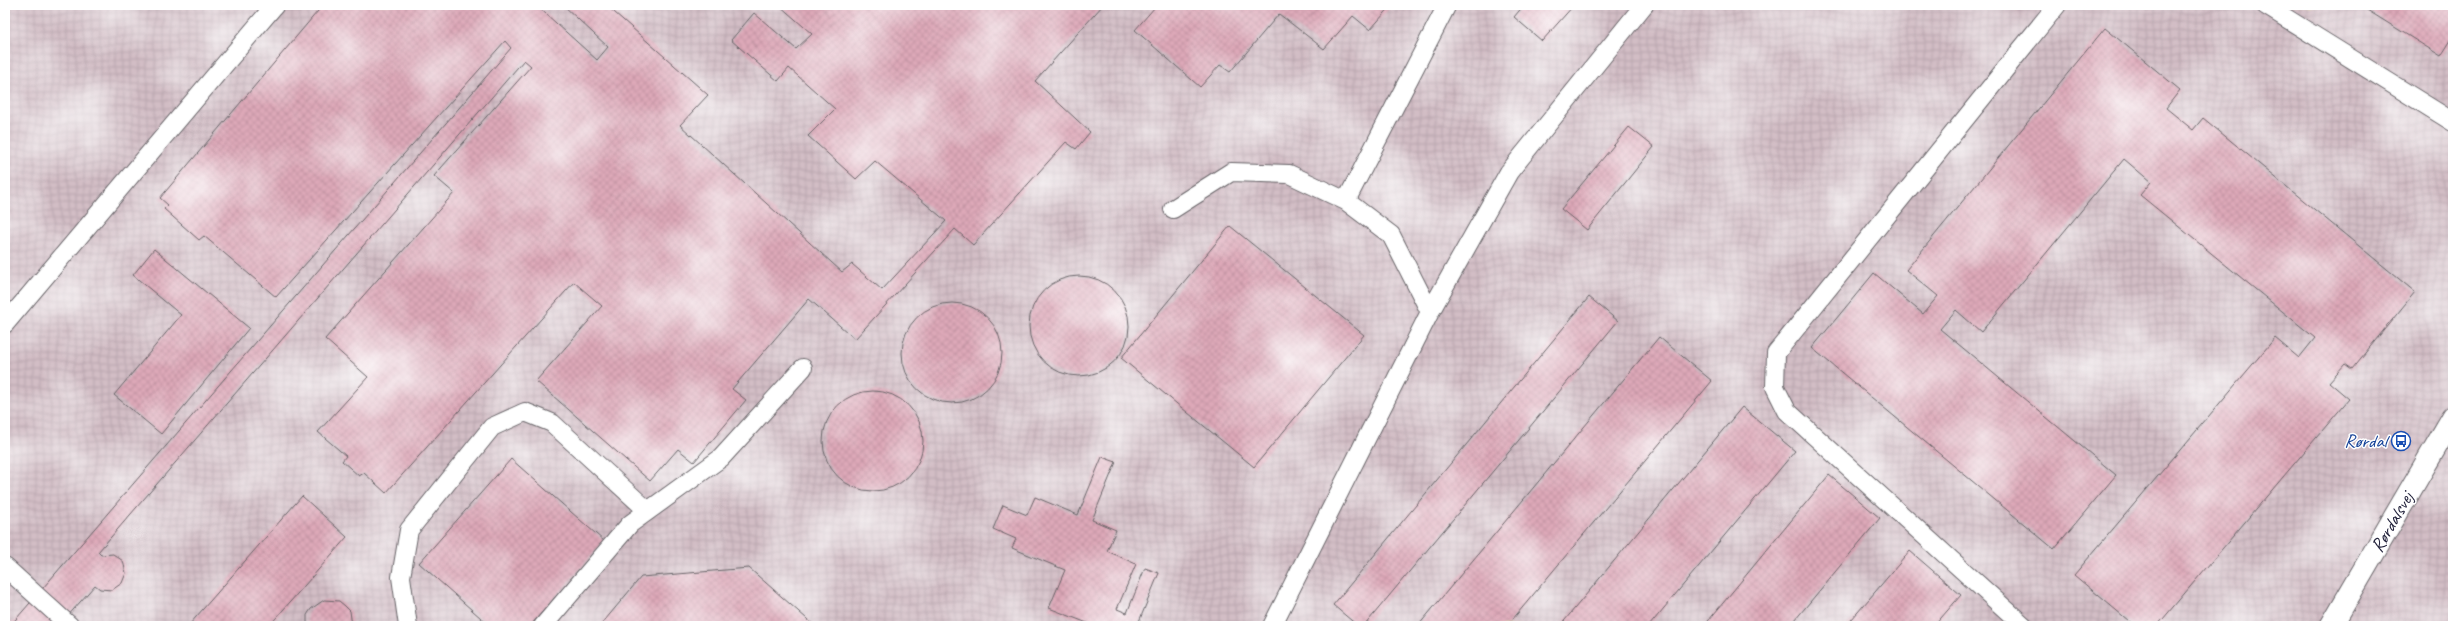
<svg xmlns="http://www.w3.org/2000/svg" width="2458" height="631" font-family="Caveat,sans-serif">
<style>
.industrial{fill:url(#industrial-grid)}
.building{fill:url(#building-cross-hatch)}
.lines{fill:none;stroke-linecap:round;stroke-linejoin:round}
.lane-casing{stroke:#686468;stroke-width:20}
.secondary-casing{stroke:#686468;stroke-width:24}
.lane{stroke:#fff;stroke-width:18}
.secondary{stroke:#fff;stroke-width:22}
.labels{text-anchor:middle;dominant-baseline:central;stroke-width:3;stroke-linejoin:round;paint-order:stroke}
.transit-label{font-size:19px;fill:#164399;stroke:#fff;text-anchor:end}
.street-label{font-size:19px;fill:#22223b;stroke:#fff}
</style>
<defs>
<pattern id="industrial-grid" width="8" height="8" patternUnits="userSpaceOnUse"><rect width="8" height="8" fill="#d2bdc5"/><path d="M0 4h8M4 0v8" fill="none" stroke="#b4a2aa"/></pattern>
<pattern id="building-cross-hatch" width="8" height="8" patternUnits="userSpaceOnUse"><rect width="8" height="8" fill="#dda8b8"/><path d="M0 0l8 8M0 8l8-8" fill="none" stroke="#bd909f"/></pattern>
</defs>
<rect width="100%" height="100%" fill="#fff"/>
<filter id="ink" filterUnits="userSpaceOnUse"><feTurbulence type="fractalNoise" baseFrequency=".025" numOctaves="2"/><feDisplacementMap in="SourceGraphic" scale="8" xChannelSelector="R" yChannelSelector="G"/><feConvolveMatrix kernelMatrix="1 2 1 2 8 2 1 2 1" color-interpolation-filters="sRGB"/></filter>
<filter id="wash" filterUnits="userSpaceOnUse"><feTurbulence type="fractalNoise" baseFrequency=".012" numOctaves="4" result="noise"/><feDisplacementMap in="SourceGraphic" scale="16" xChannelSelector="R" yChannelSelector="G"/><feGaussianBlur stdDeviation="0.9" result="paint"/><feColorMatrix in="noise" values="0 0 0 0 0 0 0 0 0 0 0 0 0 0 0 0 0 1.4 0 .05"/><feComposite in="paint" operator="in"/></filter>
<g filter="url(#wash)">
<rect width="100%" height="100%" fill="#e9dfbb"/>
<path class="industrial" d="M5,5H2453V626H5Z"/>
<g id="blocks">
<path class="building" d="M323,5H536L597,60L608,47L563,5H606L708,95L680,125L842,272L852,264L882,290L946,221L875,161L856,179L808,136L835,109L789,68L778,81L731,40L754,13L796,49L812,34L779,5H1103L1035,81L1090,132L1076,149L1066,142L973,245L955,229L855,339L809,299L732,389L746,400L694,462L678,449L650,481L536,381L602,306L574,282L386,493L364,473L359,476L342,461L346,456L318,432L368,377L325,339L454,193L434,176L531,66L524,60L98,552L101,555L113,554L123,561L126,573L122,583L112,590L100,589L95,585L59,626H10L511,48L505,41L276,297L204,236L199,240L164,209L168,205L160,198Z
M1152,5H1392L1370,30L1353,16L1324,49L1279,14L1230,72L1220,65L1200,87L1135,30L1155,7Z
M1524,5H1574L1542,41L1514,17Z
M2359,5H2453V37L2441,56Z
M2105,28L2180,90L2166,108L2193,130L2203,118L2415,292L2352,369L2345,364L2329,382L2349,399L2157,626H2135L2074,575L2275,338L2299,358L2315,338L2140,195L2151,182L2124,159L1981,332L1956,310L1940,329L2116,475L2054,549L1812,348L1874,273L1923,314L1938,296L1906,270Z
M1629,127L1654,147L1587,230L1561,209Z
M1230,226L1364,335L1254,467L1121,358Z
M154,249L249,328L161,434L114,395L181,315L133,275Z
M1029 326a50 50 0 1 1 100 0a50 50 0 1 1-100 0Z
M1589,297L1618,321L1364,626H1358L1333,605Z
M902 353a50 50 0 1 1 100 0a50 50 0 1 1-100 0Z
M1659,337L1712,381L1507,626H1418Z
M823 441a50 50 0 1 1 100 0a50 50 0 1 1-100 0Z
M1742,407L1795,451L1649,626H1560Z
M1102,457L1116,462L1092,520L1116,530L1107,551L1136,564L1117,609L1127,613L1145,568L1159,573L1138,624L1144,626H1095L1049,608L1065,570L1012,548L1016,539L993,529L1003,505L1027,515L1035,497L1078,515Z
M511,459L604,541L530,626H490L419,563Z
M1829,475L1880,518L1790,626H1704Z
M302,496L347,537L269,626H191L189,625Z
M1910,551L1961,595L1934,626H1846Z
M749,568L815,626H600L641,577Z
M324,600L339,601L345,606L350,611L352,626H307V615L311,609Z"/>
</g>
</g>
<g filter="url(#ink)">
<use href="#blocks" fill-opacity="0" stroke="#686468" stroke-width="1"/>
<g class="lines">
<defs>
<path id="lane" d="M2265,5L2453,122
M1346,201L1447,5
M1173,209L1231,172L1289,174L1346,201L1391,235L1430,312
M5,324L275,5
M5,567L70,626
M408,626L401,577L409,530L492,427L525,412L552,423L648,511
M543,626L630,524L721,458L803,368
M1272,626L1430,312L1509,172L1644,5
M2024,626L1787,411L1775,387L1776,353L2057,5"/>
<path id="secondary" d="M2331,626L2453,417"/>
</defs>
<use href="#lane" class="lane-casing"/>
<use href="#secondary" class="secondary-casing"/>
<use href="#lane" class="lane"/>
<use href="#secondary" class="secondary"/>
</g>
</g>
<defs>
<symbol id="bus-ring" viewBox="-11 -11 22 22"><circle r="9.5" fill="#fff" stroke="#1a4fb4" stroke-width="1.5"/><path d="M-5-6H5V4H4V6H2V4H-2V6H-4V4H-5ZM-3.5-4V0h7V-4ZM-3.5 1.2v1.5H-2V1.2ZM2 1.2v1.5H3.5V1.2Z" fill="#1a4fb4"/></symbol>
</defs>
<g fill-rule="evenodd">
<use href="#bus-ring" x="2390" y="430" width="22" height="22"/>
</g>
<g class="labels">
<g class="transit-label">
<text x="2387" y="441">Rørdal</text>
</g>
<g class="street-label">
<text transform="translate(2392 522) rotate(-60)">Rørdalsvej</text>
</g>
</g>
<rect width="2458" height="631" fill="none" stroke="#fff" stroke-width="20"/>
</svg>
